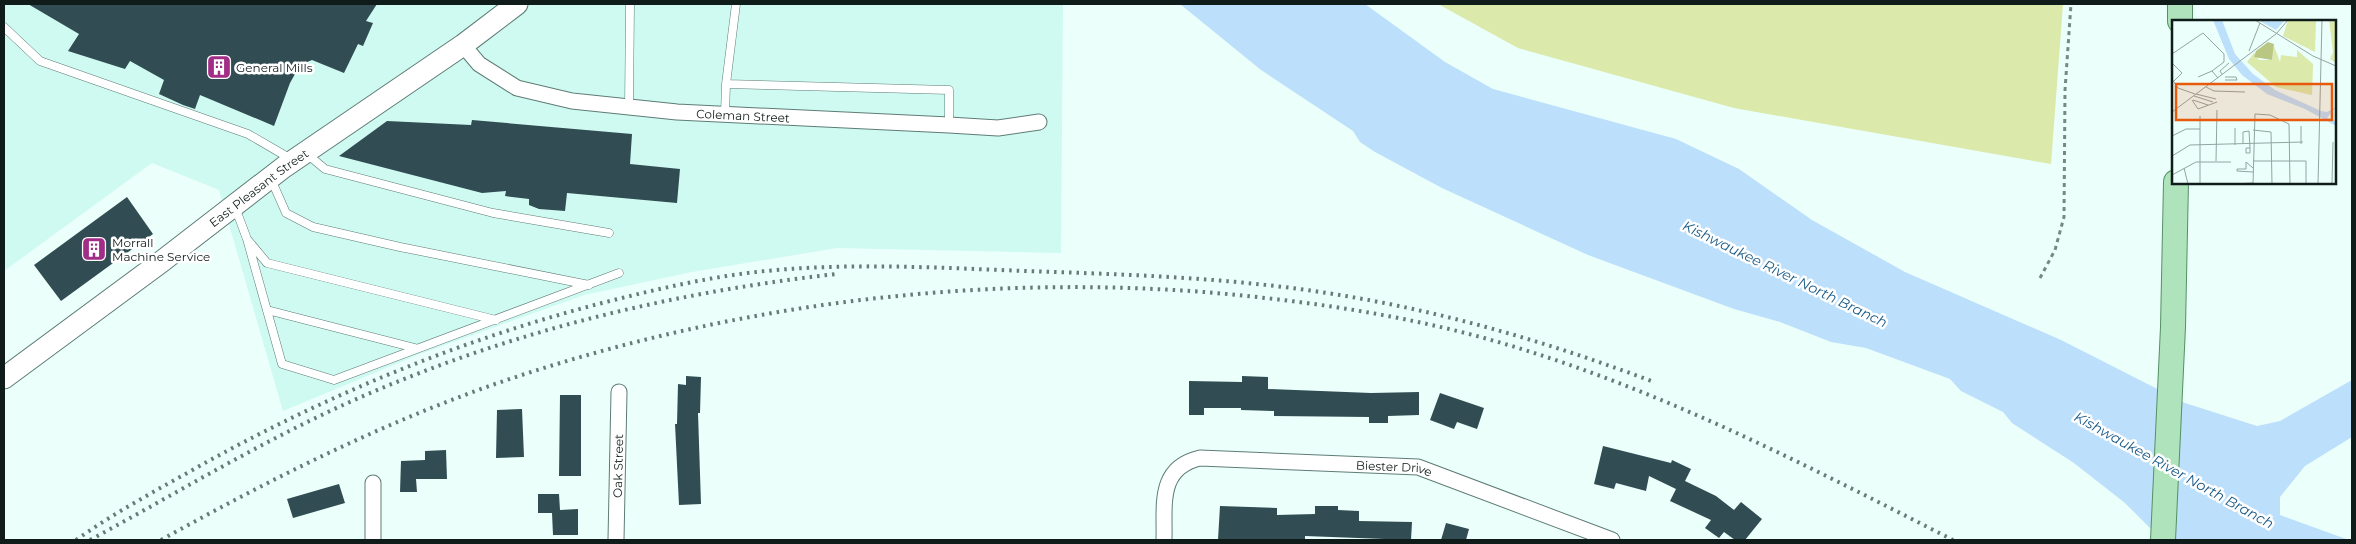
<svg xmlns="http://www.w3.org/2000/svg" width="2356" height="544" font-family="Montserrat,sans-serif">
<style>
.built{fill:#cffaf1}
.green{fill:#dbe9aa}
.water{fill:#bcdffc}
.building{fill:#314d53}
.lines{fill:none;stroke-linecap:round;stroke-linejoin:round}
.lane-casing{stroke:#5e7c76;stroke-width:9}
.street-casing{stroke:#5e7c76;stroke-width:17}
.secondary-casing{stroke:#5e7c76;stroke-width:23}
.primary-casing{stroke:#549165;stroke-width:26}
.path{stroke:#778784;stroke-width:3;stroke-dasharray:4 4;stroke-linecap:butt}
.lane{stroke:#fff;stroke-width:8}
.street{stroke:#fff;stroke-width:15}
.secondary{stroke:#fff;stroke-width:21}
.primary{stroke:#afe3bb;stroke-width:24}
.rail{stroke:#6b7a78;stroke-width:4;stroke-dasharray:2.5 5;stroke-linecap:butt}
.labels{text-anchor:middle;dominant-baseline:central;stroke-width:5;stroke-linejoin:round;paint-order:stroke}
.poi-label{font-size:12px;fill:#101c1a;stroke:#fff;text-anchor:start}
.street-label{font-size:12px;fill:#101c1a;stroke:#fff}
.water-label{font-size:14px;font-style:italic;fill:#195a87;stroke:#fff}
.inset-road{fill:none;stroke:#93a4a1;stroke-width:1}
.view{fill:#e8590c;fill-opacity:0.15;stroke:#e8590c;stroke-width:2.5}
.inset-edge{fill:none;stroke:#101c1a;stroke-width:2.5}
</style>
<rect width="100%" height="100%" fill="#ebfffb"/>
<path class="built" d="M4,4H1063L1061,253L837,248L692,272L584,295L420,354L283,411L219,190L152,163L4,271Z"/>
<path class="green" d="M1438,4H2063L2051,164L1734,108L1518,48Z"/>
<path class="water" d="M1180,4H1365L1445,62L1493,89L1676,139L1739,169L1812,220L1905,272L2061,340L2185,403L2257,426L2280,421L2352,380V437L2305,466L2280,497V515L2349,540H2165L2158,536L2125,503L2074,463L2012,423L2003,412L1961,391L1950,379L1866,348L1831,342L1780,322L1734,309L1588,255L1442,188L1375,152L1360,142L1353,131L1261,70Z"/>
<path class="building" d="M28,4H377L366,21L373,23L363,46L358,44L344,73L312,60L300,65L290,83L274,126L200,95L195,109L183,105L159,94L164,80L130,61L125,69L68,51L79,34Z
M472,120L632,134L630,164L680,169L677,203L567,193L565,211L539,209L529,205V199L505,196L506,191L482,193L339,156L387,121L471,125Z
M127,197L153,234L61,301L34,265Z
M686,376L701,377L700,413H698L701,504L679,505L675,424H677L678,384L686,385Z
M1242,376L1268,377V389L1371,393L1419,392V415L1388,416V423H1369V417L1274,416V411L1241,410V408H1204V415H1189V381L1242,382Z
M1440,393L1484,408L1477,429L1457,422L1454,429L1430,420Z
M560,395H581V476H559Z
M522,409L524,457L496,458L497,410Z
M1603,446L1671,463L1672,460L1691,469L1685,481L1716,496L1734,510L1741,502L1762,519L1745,540H1735L1724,532L1719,538L1705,528L1711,520L1670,501L1676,489L1649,476L1646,491L1616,483L1614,489L1594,484Z
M446,450L447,479H416L417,492H400L401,461L425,460V451Z
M339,484L345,503L293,518L287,499Z
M538,494H559L560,510L578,509V535H553L552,513H538Z
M1220,506L1277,508V515L1315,514V506H1338V510L1359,511V521L1412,522L1411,540L1305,536V540H1218Z
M1446,523L1469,529L1466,540H1441Z"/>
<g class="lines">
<defs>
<path id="lane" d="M4,27L40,61L248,134L291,159
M726,84L949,90V125
M629,107L630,4
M725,114L726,84L736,4
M307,154L325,169L493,213L609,233
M271,179L286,213L313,227L400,247L589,285
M235,207L247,239L267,263L496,320
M247,239L282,364L334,380L619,273
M267,310L415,348"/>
<g id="street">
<path id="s1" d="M463,45L479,64L517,88L572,101L677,112L949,125L998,128L1039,122"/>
<path d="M373,540V483"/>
<path id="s2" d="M616,540L619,392"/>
<path id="s3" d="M1164,540C1165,506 1157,468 1200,458L1418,467L1612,540"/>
</g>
<g id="secondary">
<path id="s4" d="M4,378L161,262L284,167L463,45L517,4"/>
</g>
<path id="primary" d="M2180,21V4
M2163,540L2173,327L2176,182"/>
</defs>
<use href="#lane" class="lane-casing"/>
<use href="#street" class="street-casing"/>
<use href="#secondary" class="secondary-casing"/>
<use href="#primary" class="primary-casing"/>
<path class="path" d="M2040,278L2055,250L2064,217L2065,90L2071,4"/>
<use href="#lane" class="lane"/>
<use href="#street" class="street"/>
<use href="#secondary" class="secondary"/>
<use href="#primary" class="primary"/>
<path class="rail" d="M76,540C114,513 155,491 196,468C324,396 460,340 602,303C653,290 704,278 756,272C855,261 956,269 1054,272C1145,275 1237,279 1327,293C1439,310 1548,342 1654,382
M90,540C177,493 262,441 352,401C507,332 668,293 836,274
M161,540C269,480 378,425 495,384C722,306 965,274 1204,292C1298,300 1393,313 1484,338C1650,384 1800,462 1953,540"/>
</g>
<defs>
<symbol id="building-square" viewBox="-11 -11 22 22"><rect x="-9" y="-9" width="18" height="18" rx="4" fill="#a22d87" stroke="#fff"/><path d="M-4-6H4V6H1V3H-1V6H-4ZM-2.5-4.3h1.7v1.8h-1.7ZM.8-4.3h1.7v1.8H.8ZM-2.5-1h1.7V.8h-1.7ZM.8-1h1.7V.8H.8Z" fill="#fff"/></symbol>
</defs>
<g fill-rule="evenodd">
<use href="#building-square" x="205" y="53" width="28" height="28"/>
<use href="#building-square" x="80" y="235" width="28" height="28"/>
</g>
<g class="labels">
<g class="poi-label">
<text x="236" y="67">General Mills</text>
<text x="112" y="242">Morrall<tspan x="112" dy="14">Machine Service</tspan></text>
</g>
<g class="street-label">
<text stroke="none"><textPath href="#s1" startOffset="298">Coleman Street</textPath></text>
<text stroke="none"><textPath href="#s4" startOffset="318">East Pleasant Street</textPath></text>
<text stroke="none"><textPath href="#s2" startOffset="74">Oak Street</textPath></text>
<text stroke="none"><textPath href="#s3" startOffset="294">Biester Drive</textPath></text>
</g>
<g class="water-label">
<text transform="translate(1785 274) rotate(26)">Kishwaukee River North Branch</text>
<text transform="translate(2174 470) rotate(29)">Kishwaukee River North Branch</text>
</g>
</g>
<g transform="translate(2172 20)">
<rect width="164" height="164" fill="#ebfffb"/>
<path d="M116,0H144L143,32L111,16ZM157,0H164V43L158,39L161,32ZM102,26L108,42L109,35L125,37V30L141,44L140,75L104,67L75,42L82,33L87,40H100Z" fill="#dbe9aa"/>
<path d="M96,22L102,24L100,40L82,37L84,31Z" fill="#b9c783"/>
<path d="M41,0H50L63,34L81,54L103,70L149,91L155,92L164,87L155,98L164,101V106L133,89L95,74L70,55L57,39ZM86,0H113L104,10Z" fill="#bcdffc"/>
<path class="inset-road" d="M83,0L141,36L164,46M77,31L88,3M0,34L31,13L52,34V42L40,51L46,58M0,43L10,53L1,62M50,54L48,51L57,43M26,57L40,51M0,59L6,68L23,74M53,60H65L64,57H53M34,67L42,71L73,72M24,74L44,79M22,76L41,82M20,80L26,89L45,82M21,80L36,85M0,92L104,14L116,0M81,110L99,112L100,164M77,111L78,128H74V133H78V128M0,116L14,109H28M71,124V112L77,111M129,124V106M63,125V108M0,136L18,125L131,122M44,141L45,90M81,141H134V164M12,148L16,164M81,148L74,142V149H65V151L81,152M0,155L24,142H59M28,164V96M62,164L81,163M81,164L83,94L98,95L117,104L118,164M146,164L150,0M160,164L161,122"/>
<path class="view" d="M4,64H160V100H4Z"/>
<rect width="164" height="164" class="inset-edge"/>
</g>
<rect width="2356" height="544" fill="none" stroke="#101c1a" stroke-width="10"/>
</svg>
